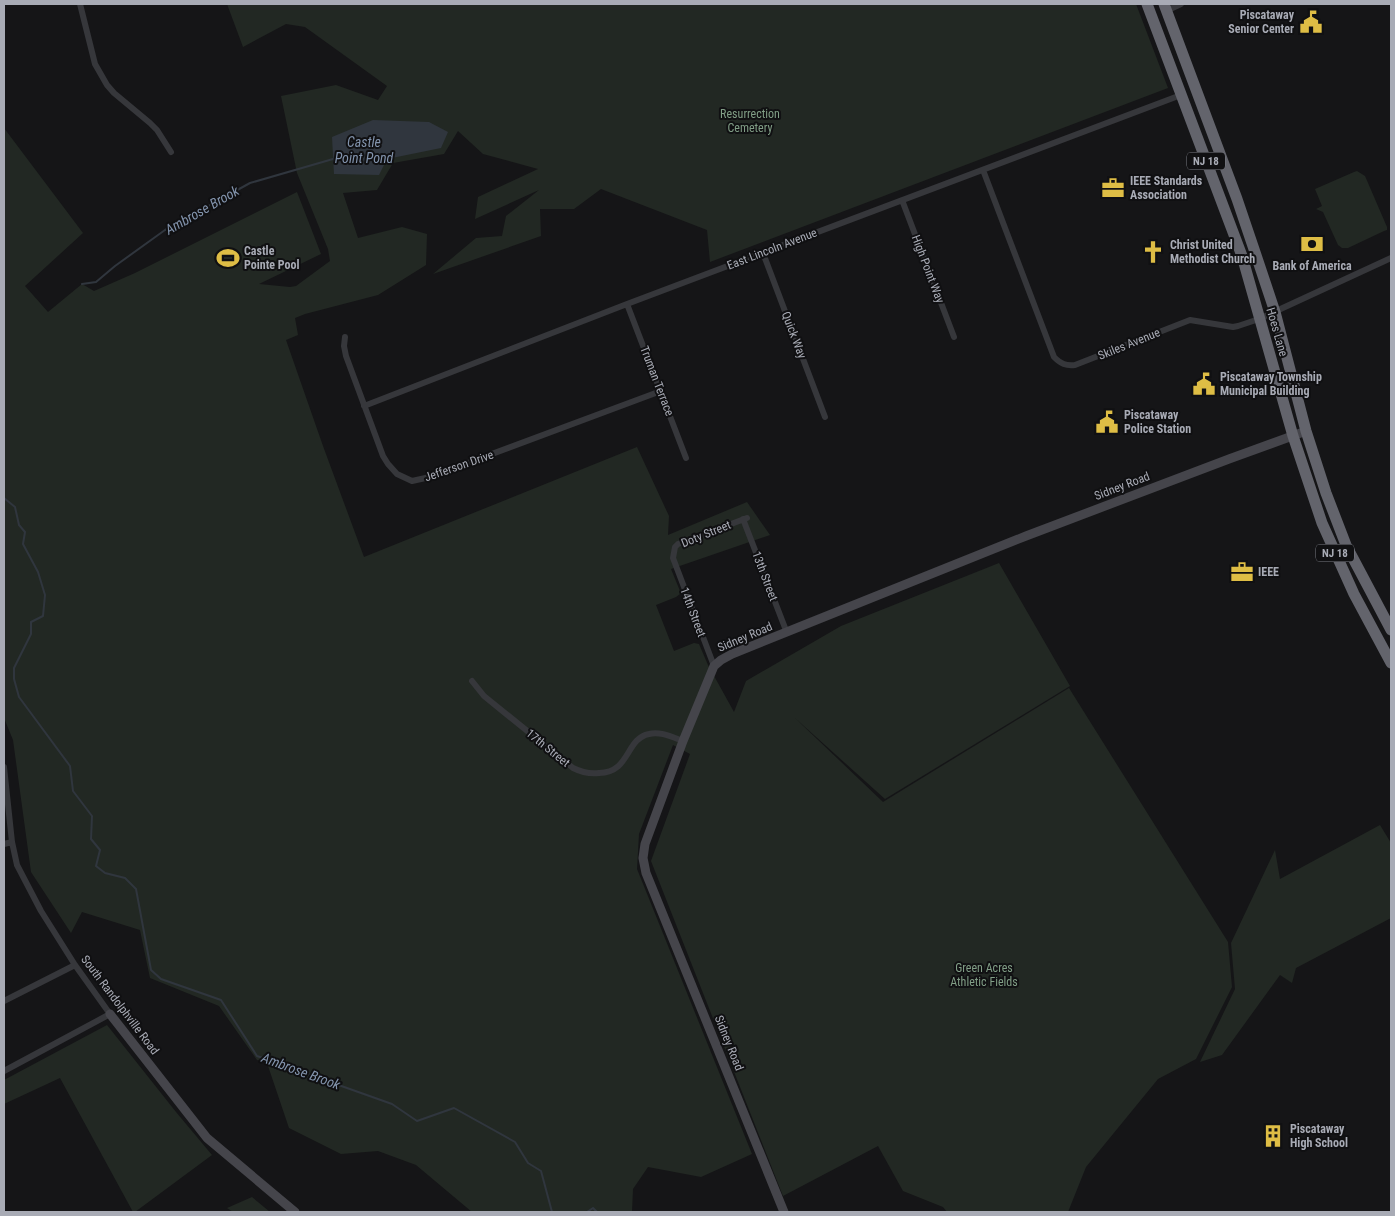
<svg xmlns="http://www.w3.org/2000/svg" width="1395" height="1216" font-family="'Roboto Condensed',sans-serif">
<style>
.green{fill:#222823}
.water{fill:#30363e}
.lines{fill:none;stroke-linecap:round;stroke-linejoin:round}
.stream{stroke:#30363e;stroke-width:2}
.street{stroke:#36373b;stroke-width:6}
.secondary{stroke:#45454b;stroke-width:9}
.highway{stroke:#63646c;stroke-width:11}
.labels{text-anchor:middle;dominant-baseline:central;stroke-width:4;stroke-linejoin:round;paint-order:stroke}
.shield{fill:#101012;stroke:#7a7c84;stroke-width:1}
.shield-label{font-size:11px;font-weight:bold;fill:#a8abb5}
.poi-label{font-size:12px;font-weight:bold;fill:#a8abb5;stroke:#101012;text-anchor:start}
.park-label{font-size:12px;fill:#819e86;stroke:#101012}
.street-label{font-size:12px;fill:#a8abb5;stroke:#101012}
.water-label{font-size:14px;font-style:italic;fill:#8394ad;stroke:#101012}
</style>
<rect width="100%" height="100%" fill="#151517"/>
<path class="green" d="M227,4H1136L1168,88L710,262L707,230L601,189L574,209H540L541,236L433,274L476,238L502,236L506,216L539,190L475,219L478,197L538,169L483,154L458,131L444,154L393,163L377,190L343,193L358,238L402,227L427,234L426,265L378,295L305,314L295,318L298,335L286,340L323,446L364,557L637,447L669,516L668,535L747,502L770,535L671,569L680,591V594L676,597L656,605L674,651L694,643L699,644L708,665L734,712L746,681L841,626L999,563L1070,686L885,799L795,718L883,802L1069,688L1228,942L1232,987L1196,1059L1158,1079L1086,1167L1068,1212H947L943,1207L903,1191L878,1146L783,1196L651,861L690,754L673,745L639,834L637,869L752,1154L701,1177L648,1167L633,1189L632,1212H472L416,1165L378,1151L341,1154L289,1128L267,1063L257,1060L219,1006L150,978L140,930L82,912L71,933L31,872L13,740L4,718V128L83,233L25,286L48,312L82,284L94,291L135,273L297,192L321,254L259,284L290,287L296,286L330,261L328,249L297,173L281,96L336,85L378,100L387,86L305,27L286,24L243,47Z
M1357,171L1365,176L1387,227V230L1384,231L1348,248H1342L1338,245L1323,212L1316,209L1322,206L1315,189L1354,172Z
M1380,825L1391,843V918L1296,968L1292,983L1280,975L1222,1055L1200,1062L1235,989L1231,943L1275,850L1280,879Z
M107,1025L176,1112L212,1155L135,1212H133L60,1078L4,1104V1080Z
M252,1197L270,1212H233L227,1208Z"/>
<path class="water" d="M373,120L429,122L448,132L441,148L387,159L379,175L334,174L332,137Z"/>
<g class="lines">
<path class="stream" d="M82,284L96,282L115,266L165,230L250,183L333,159
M4,498L15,507L19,525L25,532L23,544L38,572L45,595L43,616L31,622V634L14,668V679L19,697L70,766L73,791L92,816L91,839L100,850L96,866L105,873L125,878L136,889L151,970L161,979L221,1000L257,1056L392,1104L417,1121L454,1108L515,1142L528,1163L541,1171L552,1212
M587,1212L593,1208L597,1212"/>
<path class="street" d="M80,4L95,64L107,85L114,93L150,123L157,130L171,152
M1166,11L1181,4
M983,170L1054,357C1061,364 1066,366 1075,365L1190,320L1233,327L1238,326L1259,319L1391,258
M902,200L954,337
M763,253L825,417
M627,304L686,458
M345,337L344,346L346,356L383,456L388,464L397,474L412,481L430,477L661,391
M364,406L627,304L1181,95
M743,519L787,633
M714,666L673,558L675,547L678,544L747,518
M472,681L484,696L573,768C581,772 590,774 599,773C631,772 625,739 649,734C660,731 672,737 683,741
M4,767L12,842L17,865L41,911L75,965L110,1014L4,1071
M4,844L12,842
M4,1001L75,965"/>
<path class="secondary" d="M110,1014L207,1138L295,1212
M784,1212L646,873L643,858L645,844L683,741L714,666L721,660L732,654L1026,536L1229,459L1306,431"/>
<path class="highway" d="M1147,4L1242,256L1293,436L1322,523L1354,594L1391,663
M1164,4L1237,199L1258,261L1275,312L1306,431L1326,493L1346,545L1391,630"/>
</g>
<defs>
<symbol id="civic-bare" viewBox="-9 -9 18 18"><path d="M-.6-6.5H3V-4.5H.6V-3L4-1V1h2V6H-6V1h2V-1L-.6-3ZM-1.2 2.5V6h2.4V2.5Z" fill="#debd45" stroke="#101012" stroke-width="2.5" paint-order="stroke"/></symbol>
<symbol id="office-bare" viewBox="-9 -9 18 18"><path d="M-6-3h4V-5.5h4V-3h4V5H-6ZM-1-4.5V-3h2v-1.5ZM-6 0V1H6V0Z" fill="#debd45" stroke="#101012" stroke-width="2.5" paint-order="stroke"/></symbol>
<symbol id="bank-bare" viewBox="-9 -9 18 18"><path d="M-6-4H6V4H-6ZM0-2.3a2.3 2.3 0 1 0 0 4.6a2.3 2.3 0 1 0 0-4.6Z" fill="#debd45" stroke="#101012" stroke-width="2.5" paint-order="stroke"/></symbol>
<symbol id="church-bare" viewBox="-9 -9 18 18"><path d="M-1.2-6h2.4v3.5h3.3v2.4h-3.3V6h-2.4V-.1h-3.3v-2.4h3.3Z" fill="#debd45" stroke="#101012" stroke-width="2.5" paint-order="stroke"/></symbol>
<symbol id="stadium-bare" viewBox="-9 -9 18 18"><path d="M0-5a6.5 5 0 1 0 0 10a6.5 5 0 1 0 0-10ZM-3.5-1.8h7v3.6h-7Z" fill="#debd45" stroke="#101012" stroke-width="2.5" paint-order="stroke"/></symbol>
<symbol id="building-bare" viewBox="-9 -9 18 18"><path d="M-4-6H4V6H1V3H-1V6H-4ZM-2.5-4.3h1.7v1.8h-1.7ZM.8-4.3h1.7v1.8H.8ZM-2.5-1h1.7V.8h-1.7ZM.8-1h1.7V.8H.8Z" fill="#debd45" stroke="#101012" stroke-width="2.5" paint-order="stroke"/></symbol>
</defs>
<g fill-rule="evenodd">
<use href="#civic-bare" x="1295" y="6" width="32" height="32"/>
<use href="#office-bare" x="1097" y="172" width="32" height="32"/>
<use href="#bank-bare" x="1296" y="228" width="32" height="32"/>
<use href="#church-bare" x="1137" y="236" width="32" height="32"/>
<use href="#stadium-bare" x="212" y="242" width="32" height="32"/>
<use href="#civic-bare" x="1188" y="368" width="32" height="32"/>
<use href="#civic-bare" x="1091" y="406" width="32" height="32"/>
<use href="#office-bare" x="1226" y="556" width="32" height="32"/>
<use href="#building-bare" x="1257" y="1120" width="32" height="32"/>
</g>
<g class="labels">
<g class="shield">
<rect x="1187" y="152.5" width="38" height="17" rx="4"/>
<rect x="1316" y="544.5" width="38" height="17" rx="4"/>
</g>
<g class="shield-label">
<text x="1206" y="161">NJ 18</text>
<text x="1335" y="553">NJ 18</text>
</g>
<g class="poi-label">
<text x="1294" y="15" text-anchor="end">Piscataway<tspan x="1294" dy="14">Senior Center</tspan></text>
<text x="1130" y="181">IEEE Standards<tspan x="1130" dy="14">Association</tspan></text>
<text x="1170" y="245">Christ United<tspan x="1170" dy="14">Methodist Church</tspan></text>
<text x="244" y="251">Castle<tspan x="244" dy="14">Pointe Pool</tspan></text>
<text x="1312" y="266" text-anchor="middle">Bank of America</text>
<text x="1220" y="377">Piscataway Township<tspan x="1220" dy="14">Municipal Building</tspan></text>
<text x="1124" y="415">Piscataway<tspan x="1124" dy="14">Police Station</tspan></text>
<text x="1258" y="572">IEEE</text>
<text x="1290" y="1129">Piscataway<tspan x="1290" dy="14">High School</tspan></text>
</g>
<g class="park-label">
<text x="750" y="114">Resurrection<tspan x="750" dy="14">Cemetery</tspan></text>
<text x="984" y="968">Green Acres<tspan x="984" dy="14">Athletic Fields</tspan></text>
</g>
<g class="street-label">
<text transform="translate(772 249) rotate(-21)">East Lincoln Avenue</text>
<text transform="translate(928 269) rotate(69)">High Point Way</text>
<text transform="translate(1277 332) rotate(74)">Hoes Lane</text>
<text transform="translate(794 335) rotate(69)">Quick Way</text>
<text transform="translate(1129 344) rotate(-22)">Skiles Avenue</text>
<text transform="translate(657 381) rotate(69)">Truman Terrace</text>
<text transform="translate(459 466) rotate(-19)">Jefferson Drive</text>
<text transform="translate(1122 486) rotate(-21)">Sidney Road</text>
<text transform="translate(706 534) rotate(-22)">Doty Street</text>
<text transform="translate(765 576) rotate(69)">13th Street</text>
<text transform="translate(693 612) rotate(69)">14th Street</text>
<text transform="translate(745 637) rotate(-23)">Sidney Road</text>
<text transform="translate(548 748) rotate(39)">17th Street</text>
<text transform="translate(120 1005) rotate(53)">South Randolphville Road</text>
<text transform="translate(729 1043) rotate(68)">Sidney Road</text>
</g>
<g class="water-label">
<text x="364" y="142">Castle<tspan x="364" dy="16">Point Pond</tspan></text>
<text transform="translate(202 210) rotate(-30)">Ambrose Brook</text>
<text transform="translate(301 1071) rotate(20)">Ambrose Brook</text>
</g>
</g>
<rect width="1395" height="1216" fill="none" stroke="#a8abb5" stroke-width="10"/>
</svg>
